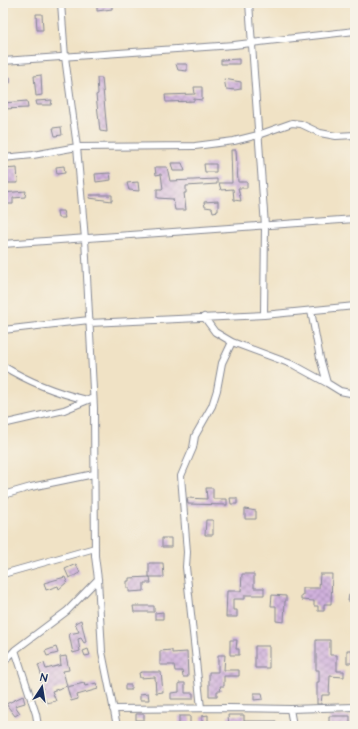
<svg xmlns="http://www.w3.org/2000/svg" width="358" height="729" font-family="'Architects Daughter',sans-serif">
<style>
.building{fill:url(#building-cross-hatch)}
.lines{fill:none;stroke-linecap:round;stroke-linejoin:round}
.street-casing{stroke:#868892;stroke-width:8}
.street{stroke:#fff;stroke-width:6}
</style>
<defs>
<pattern id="building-cross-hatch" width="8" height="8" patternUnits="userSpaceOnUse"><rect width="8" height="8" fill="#d0b1dc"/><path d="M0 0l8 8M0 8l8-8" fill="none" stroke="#a890b6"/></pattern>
</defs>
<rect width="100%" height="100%" fill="#f7f3e8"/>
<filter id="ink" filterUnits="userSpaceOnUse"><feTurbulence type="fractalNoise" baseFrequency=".025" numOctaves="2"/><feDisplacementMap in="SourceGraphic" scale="8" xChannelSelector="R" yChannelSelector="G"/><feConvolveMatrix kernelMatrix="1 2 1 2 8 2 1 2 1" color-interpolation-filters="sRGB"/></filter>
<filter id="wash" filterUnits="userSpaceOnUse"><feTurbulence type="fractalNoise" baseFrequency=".012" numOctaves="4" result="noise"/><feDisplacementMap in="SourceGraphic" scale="16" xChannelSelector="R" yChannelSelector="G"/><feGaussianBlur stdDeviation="0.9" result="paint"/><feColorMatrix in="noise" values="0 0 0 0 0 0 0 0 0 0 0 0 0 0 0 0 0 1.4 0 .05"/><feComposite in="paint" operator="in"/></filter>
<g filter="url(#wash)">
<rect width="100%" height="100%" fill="#f0e2c5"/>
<g id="blocks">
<path class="building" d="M97,3L112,4V9L97,11Z
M36,14H42L43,30H37Z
M239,59V64H221V60Z
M176,64H187V71L178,70Z
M41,75L42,95L36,96L34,76Z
M4,77H10V83H5Z
M97,78H102L107,132L100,131L96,95L98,94Z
M224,79L241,82V89L235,90L226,89Z
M194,87H202V100L194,99V101L166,102L165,95L195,94Z
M52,100L51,105H37L36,101Z
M27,101L28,108L3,109V103Z
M61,127L62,135L55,136L53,128Z
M231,150H236L238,182H247V188H238L241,201L234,200L233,189L221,190L219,183H232Z
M171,163H182L185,171H173Z
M204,164H216V172H205Z
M64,166L65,173L57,174L56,167Z
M155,167H167L170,181L217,179V184L186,186V193H184L186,210H175L173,199L157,198V189H163L161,174L156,175Z
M17,168L18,183H4L3,169Z
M110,173L111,180L96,182L95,174Z
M138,182L139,191L129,190L127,183Z
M26,191L25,197L13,198V204H5L4,199H3V193Z
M90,195H112V201L89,198Z
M218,201V211L213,212L212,208L205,207L204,202Z
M57,211H63L65,218H58Z
M206,488H213V499H227V505L188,504L187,498L207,499Z
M230,498H237V504H231Z
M245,509L256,511V519H245Z
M206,520H213V535H205Z
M162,538H171V547H162Z
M149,563H163L164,577H149Z
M76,564L80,573L69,578L65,569Z
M242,574H254V588H264V595H245V599H233V610H237V617H226L227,591H241Z
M320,574H332L331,604H324V611H318V606H314V601L301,600V595H303V588H319Z
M65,577L67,582L59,589L58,586L46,590L44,583Z
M150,577L151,583H144V591L129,592V588H127V581H129V578Z
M272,595L286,596V601H285L284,622L276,621V606H271Z
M349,595H355V601H348Z
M133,606H154V612H134Z
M163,612V619H155V613Z
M81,620L86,642L84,643L81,638L78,639L80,651L73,653L69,634L79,632L75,623Z
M230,640H237L236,649H239V655H230Z
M316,640H330V655H337V671H344V677L330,676L329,695H322L321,704H317V682H319V670H316Z
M255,646H269V668H255Z
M56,647L58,653L47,656L45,651Z
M88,649L90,655L85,656L83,651Z
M172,650V653L187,652L188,677H183L182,671H175L174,665H160V651Z
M347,650H355V663H347Z
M218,655H225L224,670H239V676H224V686H220L221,691H217V696H209V672H218Z
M66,656L69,670L63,671L67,686L52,691L56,701L46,703L45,699L42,700L38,691L43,689L41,681L43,680L38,665L44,663L46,669L61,665L60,657Z
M142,672H161L163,692L156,693L155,677L140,678L139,673Z
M84,683L85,686L96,683L98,689L77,695L78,699L71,701L67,687Z
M179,683H185V693H193V699H171V693L179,692Z
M125,685H131V690H125Z
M148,693L149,700H140V694Z
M254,693H262L263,699L254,700Z
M23,696L25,703L15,706L20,713L15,716L6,704Z
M136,714H144V720H136Z
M208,715V725H202V716Z
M228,715H244V721H276V726H229Z
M179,716H190V726H179Z
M329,716H350V726H329Z"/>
</g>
</g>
<g filter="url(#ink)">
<use href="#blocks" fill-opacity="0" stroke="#868892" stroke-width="1"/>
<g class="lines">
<defs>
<path id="street" d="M61,3L65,57L77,147L85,239L94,408L95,556L98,579L102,652L117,726
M249,3L265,226L264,315
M3,61L234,45L355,31
M3,158L33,155L77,147L195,146L234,141L258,135L292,123L301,124L320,133L336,136L355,135
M3,244L355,219
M311,311L320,358L327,383L340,391L355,394
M204,317L215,332L232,342L294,365L327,383
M89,323L264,315L355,306
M3,330L89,320
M3,366C29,382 57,393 87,400
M3,424L64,410L93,398
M3,495L31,487L94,474
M3,574L95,548
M15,650L36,714L38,726
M3,663L15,650L67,611L98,579
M201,708L186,567L187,552L181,476L193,448L195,436L212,406L217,390L222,363L232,342
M113,709L229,708L290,709L292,720V726
M290,709L355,707"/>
</defs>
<use href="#street" class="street-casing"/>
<use href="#street" class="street"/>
</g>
</g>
<rect width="358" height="729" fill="none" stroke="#f7f3e8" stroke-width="16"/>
<g transform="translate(42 687) rotate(12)" stroke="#f7f3e8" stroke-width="3" paint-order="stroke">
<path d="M0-3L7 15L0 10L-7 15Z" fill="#1b2f5e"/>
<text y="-6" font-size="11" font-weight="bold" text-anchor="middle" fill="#1b2f5e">N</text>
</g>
</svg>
